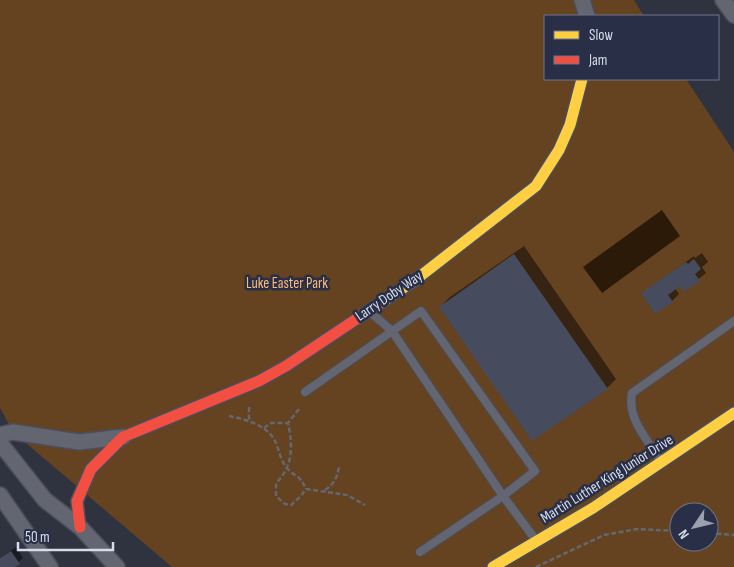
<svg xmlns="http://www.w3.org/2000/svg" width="734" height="567" font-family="'Sofia Sans Condensed',sans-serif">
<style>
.green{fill:#654320;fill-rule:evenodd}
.water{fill:#2c1a09}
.shadow{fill:#0007}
.building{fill:#464b5d}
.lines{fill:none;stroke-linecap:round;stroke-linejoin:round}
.lane-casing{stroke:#4b4e5a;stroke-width:10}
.street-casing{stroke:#4b4e5a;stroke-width:18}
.slow-casing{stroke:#4b4e5a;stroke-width:14}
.jam-casing{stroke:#4b4e5a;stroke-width:14}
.path{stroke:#646770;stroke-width:2.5;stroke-dasharray:5 2.5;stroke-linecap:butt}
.lane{stroke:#636570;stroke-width:8}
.street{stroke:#636570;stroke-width:15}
.slow{stroke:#ffcf43;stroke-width:11}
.jam{stroke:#f24e42;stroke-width:11}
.labels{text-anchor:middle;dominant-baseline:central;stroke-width:5;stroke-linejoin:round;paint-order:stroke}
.park-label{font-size:15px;fill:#feb978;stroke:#282f47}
.street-label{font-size:15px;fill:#d7dcec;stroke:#282f47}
</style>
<rect width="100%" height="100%" fill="#2f3340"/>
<path class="green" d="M0,0H634L644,16H545V79H686L734,152V567H172L13,432L0,408ZM679,512H709V542H679Z"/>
<path class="water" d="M662,210L680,236L602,293L583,267Z"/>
<path class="shadow" d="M524,246L616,379L607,388L440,307L450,297Z
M702,253L708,262L702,267L706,273L685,290L680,284L675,288L679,294L672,301L642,294L694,256L695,258Z
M16,547L23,558L13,567H0V558Z"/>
<path class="building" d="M514,254L608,389L532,441L439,307Z
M694,259L701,269L695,274L700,281L684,292L680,286L668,295L673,302L655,314L641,293L686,262L688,264Z
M11,551L20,564L15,567H0V558Z"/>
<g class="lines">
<defs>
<path id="lane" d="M369,311L392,331L503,496L535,539
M305,392L421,311L535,471L503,496L420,552
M660,460C647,439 627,419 632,393L734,321"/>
<path id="street" d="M582,0L587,16
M723,0L734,15
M0,435L13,432L79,442L123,437
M0,443L45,500L80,527L117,567
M0,495L50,567"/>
<path id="slow" d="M385,300L414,281L536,186L559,150L570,125L582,79
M493,567L593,508L734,413"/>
<path id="jam" d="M80,527L77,501L91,469L123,437L259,381L286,366L385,300"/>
</defs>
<use href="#lane" class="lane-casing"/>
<use href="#street" class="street-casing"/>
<use href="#slow" class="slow-casing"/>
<use href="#jam" class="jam-casing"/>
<path class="path" d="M249,407V421
M299,409L288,423C293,446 293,467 276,483V496L285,504L291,505L300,497L306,489L347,495L365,505
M229,416C245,419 267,425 275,441C279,449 280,459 286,467C295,478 299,473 306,489
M264,428L271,423H288
M325,490C334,484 337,478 339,467
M709,533L734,535
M536,567L604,535L637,529L679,531"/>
<use href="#lane" class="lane"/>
<use href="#street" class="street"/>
<use href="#slow" class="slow"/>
<use href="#jam" class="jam"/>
</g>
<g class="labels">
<g class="park-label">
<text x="287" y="283">Luke Easter Park</text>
</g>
<g class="street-label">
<text transform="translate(389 296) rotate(-34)">Larry Doby Way</text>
<text transform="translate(607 479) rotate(-32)">Martin Luther King Junior Drive</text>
</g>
</g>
<rect x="544" y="15" width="175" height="65" fill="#282f47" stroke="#6e7489"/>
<rect x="554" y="31" width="25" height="8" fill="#ffcf43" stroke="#6e7489"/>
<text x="589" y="40" font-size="15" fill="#d7dcec">Slow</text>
<rect x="554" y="56" width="25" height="8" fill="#f24e42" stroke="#6e7489"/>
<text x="589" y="65" font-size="15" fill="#d7dcec">Jam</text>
<g transform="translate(694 527) rotate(235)"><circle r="24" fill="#282f47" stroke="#6e7489"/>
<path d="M0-4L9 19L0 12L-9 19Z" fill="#9ca1b0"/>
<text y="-8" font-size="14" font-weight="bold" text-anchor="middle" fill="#d7dcec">N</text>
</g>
<path d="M18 542v8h95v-8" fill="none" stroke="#d7dcec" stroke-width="2.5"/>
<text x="25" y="542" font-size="15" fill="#d7dcec" stroke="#282f47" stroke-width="4" paint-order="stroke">50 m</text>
</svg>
